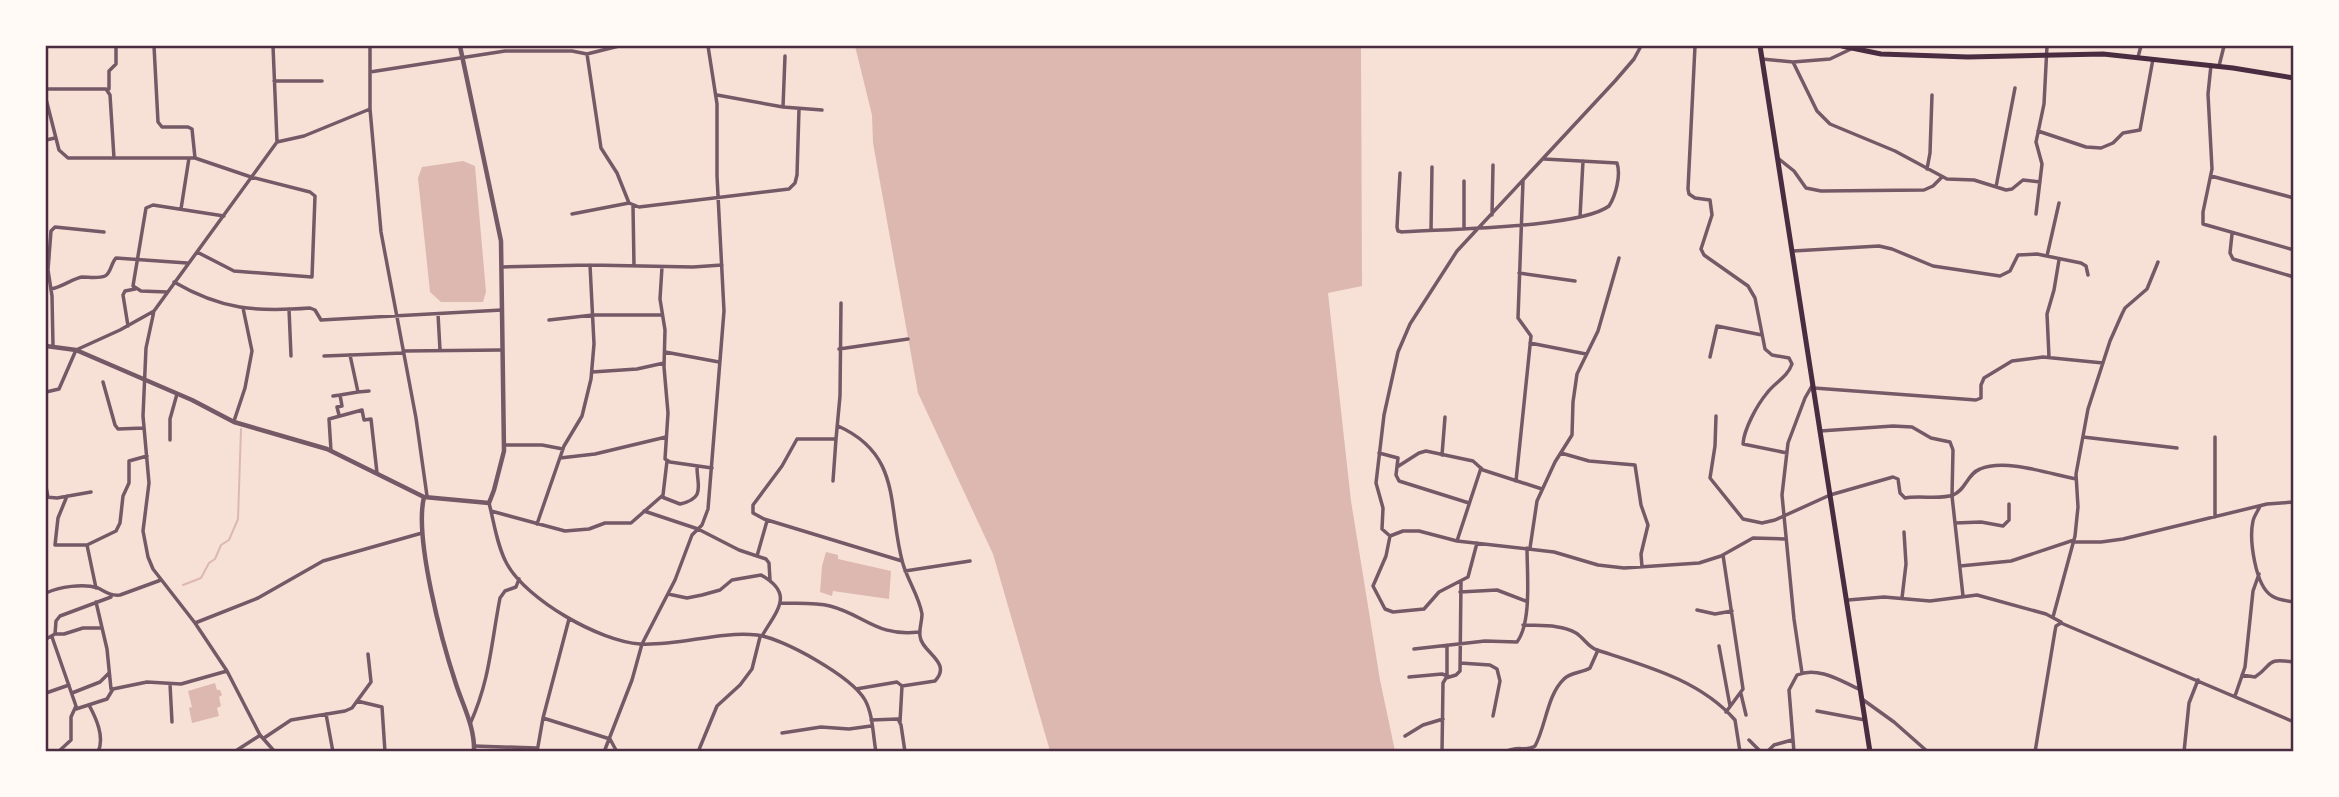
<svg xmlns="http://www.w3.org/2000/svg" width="2339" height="797" font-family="Cabin,sans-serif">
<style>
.water{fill:#dcb8b0}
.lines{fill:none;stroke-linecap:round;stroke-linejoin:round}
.stream{stroke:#dcb8b0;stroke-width:2}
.minor{stroke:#755966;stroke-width:3.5}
.tertiary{stroke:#755966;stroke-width:4.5}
.primary{stroke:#4a2c40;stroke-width:5}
.neatline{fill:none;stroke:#4a2c40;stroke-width:2.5}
</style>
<rect width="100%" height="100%" fill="#f7e1d7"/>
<path class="water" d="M855,46H1361L1362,286L1328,293L1351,501L1380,680L1395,751H1050L993,554L918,393L873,143L872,115Z
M463,161L475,166L486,292L483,302H441L430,292L418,178L422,167Z
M826,552L838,555V559L891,571L889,599L833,591L832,596L820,592L822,566Z
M215,683L217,690H220L222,695L219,697L221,706L217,708L219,716L192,723L189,708L192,707L188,691Z"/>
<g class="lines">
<path class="stream" d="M183,585L201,578L209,563L215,559L221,545L229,540L238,519L241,429"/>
<path class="minor" d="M154,46L158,122L162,127H188L192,129L195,158
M273,46L277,142L154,311L146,348L143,416L149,483L143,531L148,557L153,569L195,623L227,671L260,735L275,752
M370,46V109L381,232L416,418L427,496
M1641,46L1634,59L1615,81L1457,251L1410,324L1398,352L1384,415L1376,483L1383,508L1382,529L1390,536L1403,531H1419L1457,541L1554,552L1598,565L1624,568L1699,563L1721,556L1753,538L1785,539
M1695,46L1688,189L1689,194L1695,198L1710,200L1712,215L1701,249L1704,255L1748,286L1755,298L1765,349L1772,355L1789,358L1792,364C1787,378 1775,382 1767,393C1757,405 1744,429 1743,444L1787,453
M587,54L601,148L617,173L629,203
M2138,57L2141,46
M1762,59L1793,62L1817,111L1830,124L1895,151L1947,179L1974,180L2006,190L2012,189L2023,180L2040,182
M1793,62L1830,59L1851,49
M2211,65L2208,94L2212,169L2203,212V224L2294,250
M2219,66L2224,46
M370,72L505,51H572L587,54L619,46
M274,81H322
M46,89H106L110,95L114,158
M109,89V71L116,64V46
M717,95L783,107L822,110
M46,99L59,150L68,158H195L251,177L310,192L315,196L312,277L234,271L197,252
M783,107L785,56
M2038,131L2086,147L2101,148L2113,143L2123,133L2140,130L2153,59
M46,140L55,138
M277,142L304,136L370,109
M1779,159L1794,171L1806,188L1821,191L1924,190L1933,186L1942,177
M1927,169L1930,153L1932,95
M1400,173L1397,227L1398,231L1402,232C1444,229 1580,228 1609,206C1616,195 1621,175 1617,163L1544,159
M2211,176L2294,198
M1996,187L2015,88
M633,206L634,266
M181,209L189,158
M572,214L629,203L639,207L789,189L795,183L797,175L799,109
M2036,214L2042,164L2036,142L2044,104L2047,46
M1492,215L1493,165
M1580,217L1583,161
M1464,228V181
M1431,230L1432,167
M2232,234L2230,253L2233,259L2294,277
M1793,251L1879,246L1892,249L1933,266L2000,276L2010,271L2018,255L2037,254L2081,263L2086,266L2088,275
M2047,256L2059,203
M502,267L590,265L693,267L722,265
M662,267L660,299L665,330L664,367L668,413L665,459L670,462L712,468
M1519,273L1575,281
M174,282C222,310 256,312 310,308L315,310L321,320L502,310
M51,289C62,287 74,278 82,277C89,277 98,279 105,276C111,273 111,263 116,258L187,263
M167,292L141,291L133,286L146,208L153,205L224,216
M841,303L840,396L836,439H797L782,466L753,505V513L764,519L902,561
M289,309L291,356
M438,314L440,350
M549,320L593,315H662
M128,326L123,295L125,291L135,289
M1530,343L1586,354
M53,346L52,296L48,270L51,231L55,227L104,232
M839,349L908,339
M403,351L502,350
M665,352L719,362
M324,356L403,353
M1710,357L1717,326L1762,335
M2049,357L2047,314L2054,290L2059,260
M592,372L637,369L664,363
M103,382L115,425L118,429L144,428
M1814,388L1976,400L1981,398V385L1984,378L2012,361L2043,357L2103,363
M46,392L59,389L76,350L120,330L154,311
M358,392L369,391
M333,396L340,395
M339,415L337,407L342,406L340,395L358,392L350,355
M1716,416L1715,446L1710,478L1743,519L1762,523L1775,520L1830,495L1893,477L1898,479L1900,493L1905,498C1920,495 1940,500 1953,495C1966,490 1967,474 1980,469C2005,458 2050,474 2076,479
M234,421L245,388L252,351L243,308
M838,426C903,455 887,508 903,564C908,581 919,596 922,614C922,622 919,628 920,636C921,652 953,662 935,681L902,686L900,722
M1820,431L1893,426L1912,427L1931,438L1950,442L1953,450L1952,496L1963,596
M2083,437L2177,448
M170,440V419L177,394
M504,445H542L563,449
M331,451L329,419L362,410L364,420L371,419L377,473
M1379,453L1398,458L1396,475L1399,481L1469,503
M1561,453L1589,461L1635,465L1641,505L1648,525L1641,554L1642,567
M1442,455L1445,417
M560,458L595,454L666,437
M1397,467L1419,453L1426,451L1473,461L1483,470L1542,489
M833,481L836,439
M1516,481L1531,336L1518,318L1523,181
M46,487L48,497
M67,496L58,518L55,545H87L116,531L120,523L123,496L129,483V461L147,456
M46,497L57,498L91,492
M662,497L680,504C706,498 697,486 697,467
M489,503C494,522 497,546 507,564C527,600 599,641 640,644C679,646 718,631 757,635C783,638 852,677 865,700C873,714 873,736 876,752
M2260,506C2258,511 2254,516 2253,521C2249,539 2255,586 2272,596C2278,600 2287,601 2294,602
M491,511L565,531L589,529L605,523H631L663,495L667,461
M644,511L698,529L739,550L766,559L769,563L770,580
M2215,517V437
M1955,523L1981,522L2003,526L2009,520V504
M537,524L564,446L582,416L591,379L594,344L590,265
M1390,536L1386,556L1373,586L1385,609L1393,612L1424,609L1439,592L1468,577L1477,543
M1457,541L1481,468
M2074,542H2101L2123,539L2267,504L2294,502
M87,545L96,588
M1530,548L1537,501L1555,462L1572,435L1573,402L1577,374L1598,331L1619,258
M1723,555L1743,689L1726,712
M757,556L767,521
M1960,566L2011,561L2074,540
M905,571L970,561
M1460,592L1497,590L1526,601
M46,593C59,587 83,583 98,588C106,592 110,596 120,595L161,580
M668,594L687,598L702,595L720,590L732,580L761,575C795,594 777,610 762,636
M1902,598L1906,564L1904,532
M1848,600L1884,597L1930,601L1977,595L2046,614L2061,622
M96,602L107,649L111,689
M780,603C796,604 814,602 830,606C865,615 876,637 919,632
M1697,610L1715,614L1732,611
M2053,617L2075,536L2078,507L2076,474L2088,409L2110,341L2122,314L2125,308L2147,289L2158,262
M195,623L258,598L323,561L422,533
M1523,625C1540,626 1561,624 1576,633C1584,638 1588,647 1597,650C1646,666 1700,680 1735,720L1740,752
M55,634H64L83,628H102
M52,637L76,706L71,717V740L58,752
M46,639L55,634L56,621L60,616L111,597
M1447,645V674
M1719,646L1730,706
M1414,649L1485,641L1517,642C1532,622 1527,573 1527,548
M1460,663L1490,665L1497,669L1500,681L1493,716
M1802,673L1794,619L1782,495L1788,443L1805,398L1813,384
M2242,675L2255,677C2275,664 2263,658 2294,662
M1409,677L1442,674L1448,676
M170,684L172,722
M856,689L897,682L902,686
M46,693L69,685
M72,693L100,682L109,673
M1741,694L1746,715
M2235,696L2245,667L2253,591L2259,574
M1862,699L1894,722L1928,752
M357,701L382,707L385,752
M89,705C96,718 105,737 98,752
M76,709L107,699L113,689L147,682L181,684L227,671
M1817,711L1865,720
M326,714L333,752
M543,718L610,739L617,752
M871,720L898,719L901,725L905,752
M470,724C490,680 491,644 500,598L505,591L516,587L519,579
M782,733L821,727L849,729L871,726
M1405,736L1423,725L1443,719
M264,738L291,720L345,711L352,708L371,682L368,654
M1749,740L1761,752
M474,746L537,748
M234,752L259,736
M537,752L543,718L569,619
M604,752L632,680L642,644L675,580L692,535L702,525L708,509L724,311L717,176V104L708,46
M698,752L717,706L740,685L752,669L760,637
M1442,752L1443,683L1446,678L1456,675L1460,671L1461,582
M1506,752C1516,745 1526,752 1535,746C1546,726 1547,695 1564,679C1570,672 1582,673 1590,668L1598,650
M1767,752L1774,745L1792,740
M1794,752L1789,690L1797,675C1818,666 1841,681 1859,689
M2035,752L2055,631L2056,626L2061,623L2294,722
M2184,752L2189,703L2198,680"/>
<path class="tertiary" d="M460,46L501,241L504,451L494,490L489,503L424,497C414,538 442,642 456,684C463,706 475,727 474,752
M46,346L76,350L192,400L234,422L327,449L424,497"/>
<path class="primary" d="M1760,46L1870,752
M1842,46L1881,54L1968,57L2103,54L2233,68L2294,78"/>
</g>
<rect width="2339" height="797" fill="none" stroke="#fffaf5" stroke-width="94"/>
<rect x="47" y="47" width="2245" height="703" class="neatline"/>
</svg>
